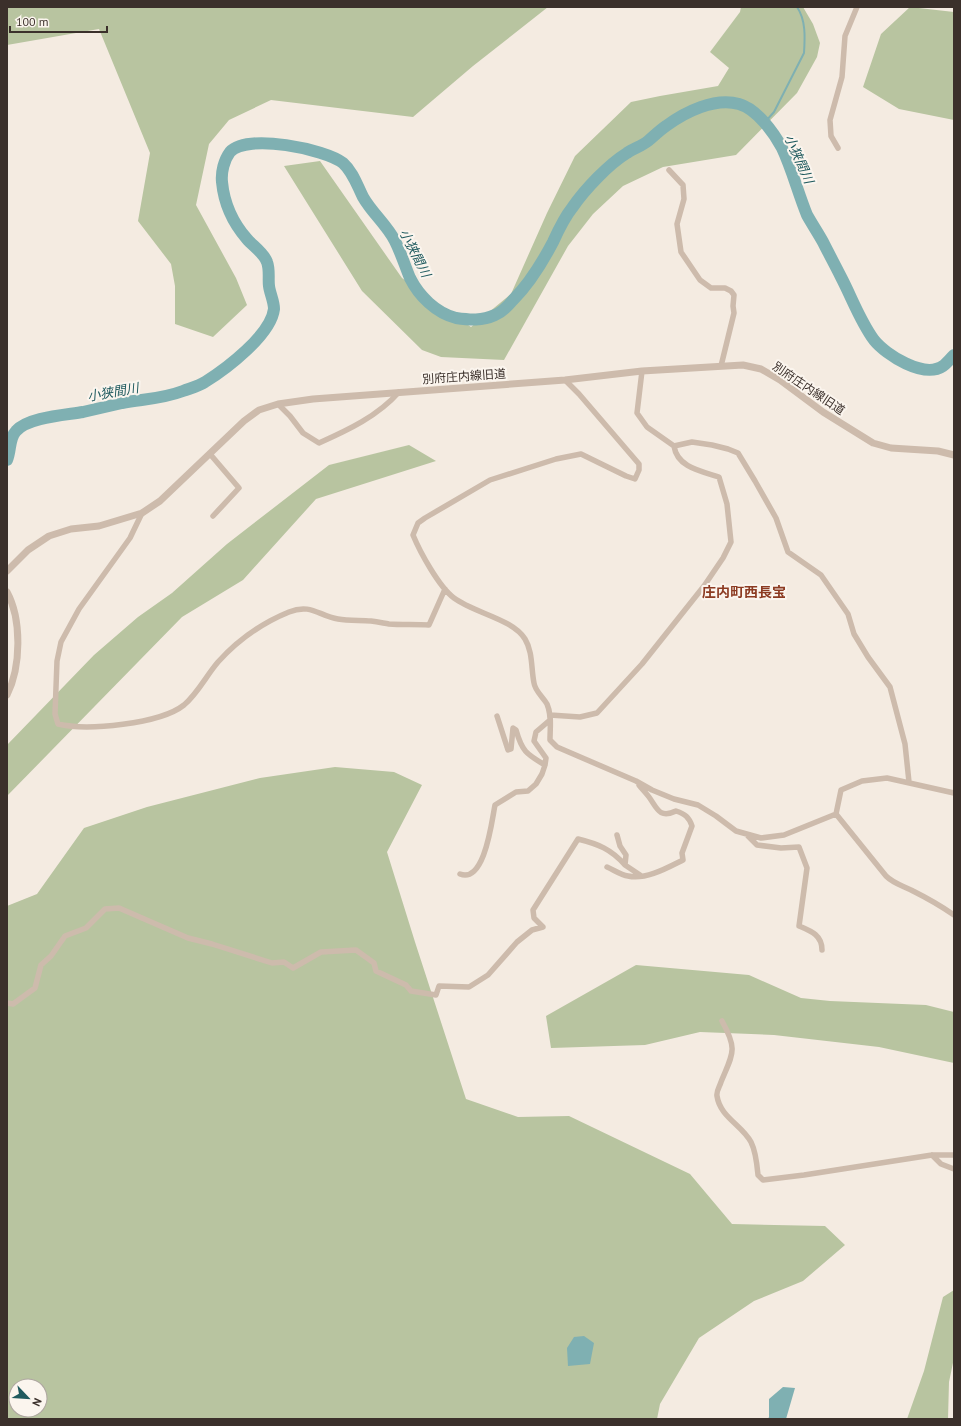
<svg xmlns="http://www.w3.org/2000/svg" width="961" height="1426" font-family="'PT Sans','Noto Sans JP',sans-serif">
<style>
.green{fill:#b8c4a0;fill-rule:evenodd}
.water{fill:#7fb0b2}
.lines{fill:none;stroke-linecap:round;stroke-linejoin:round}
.stream{stroke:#7fb0b2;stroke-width:2}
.river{stroke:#7fb0b2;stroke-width:12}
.minor{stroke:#cdbbac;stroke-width:5.5}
.tertiary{stroke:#cdbbac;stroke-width:7}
.labels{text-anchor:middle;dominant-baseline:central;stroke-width:4;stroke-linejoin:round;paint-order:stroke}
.street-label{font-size:12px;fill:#3b302b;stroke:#fbf5ee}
.water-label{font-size:13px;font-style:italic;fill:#1f5a5e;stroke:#fbf5ee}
.quarter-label{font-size:14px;font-weight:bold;fill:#8c3b22;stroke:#fbf5ee}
</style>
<rect width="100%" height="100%" fill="#f4ebe1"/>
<path class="green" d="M7,7H548L473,66L413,117L271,100L229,120L209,144L196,205L236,278L247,305L213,337L175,324V286L171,264L138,221L150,153L99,29L7,45Z
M741,7H803L813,24L820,43L817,57L797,93L736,155L663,167L623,186L593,214L568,246L504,360L441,357L422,350L362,291L284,166L320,161L402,278L471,327L511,294L547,213L575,156L631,102L660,96L718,86L729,68L710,52L740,12Z
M910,7L954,12V120L899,109L863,87L881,34Z
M409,445L436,461L316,499L243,580L182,617L7,796V745L94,655L138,617L172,593L227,544L329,465Z
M335,767L394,772L422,785L387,852L415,942L466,1099L518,1117L569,1116L690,1174L732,1224L825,1226L845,1245L803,1281L754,1301L699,1338L660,1404L657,1419H7V906L37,894L84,828L147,807L260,778ZM16,1386H40V1410H16Z
M636,965L749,975L801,998L830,1001L926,1005L954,1012V1063L879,1047L774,1035L700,1032L645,1045L551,1048L546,1016Z
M954,1290V1358L949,1382L948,1419H907L924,1371L943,1297Z"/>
<path class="water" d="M584,1336L594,1343L590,1364L568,1366L567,1348L574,1337Z
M783,1387L795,1388L786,1419H768L769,1417V1399Z"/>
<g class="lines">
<path class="stream" d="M765,122L774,112L804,53C805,38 806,20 797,7"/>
<path class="river" d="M7,460C11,451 9,438 16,431C28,417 66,415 83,412C96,409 109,406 122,403C144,399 162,399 183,391C191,388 199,386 205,382C226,369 271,335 274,309C274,301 270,294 269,286C268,279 270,270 267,262C264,253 253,246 247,239C233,223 224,203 222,182C221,172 224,160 230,152C247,133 325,149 343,163C353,172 357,185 363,197C372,213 387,225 395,241C401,253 405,266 410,278C419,296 436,313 456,318C470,320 482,321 495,315C502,312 508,306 513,300C529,284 542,263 553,242C558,231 564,218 572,208C585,189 609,164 627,153C634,148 642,146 648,141C654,136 660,130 666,126C685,112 715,97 739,104C757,109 774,133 782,148C792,169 798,193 807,215C812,224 818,233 823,242C829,254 835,265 841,277C852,298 860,321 874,340C886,355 924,379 943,366C947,363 950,359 954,355"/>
<path class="minor" d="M838,148L831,136L830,120L842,77L845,36L857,7
M669,170L683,185L684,199L677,224L681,252L700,280L711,288H725L731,291L734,295L733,306L734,313L721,366
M565,380L579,394L639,464V470L635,479L626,476L581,454L556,459L490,480L425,518L418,523L413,535C420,552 439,587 454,598C474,613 513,619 525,639C533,652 531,669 534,683C535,691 543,697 547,704C552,715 550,728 550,740L557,747L636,781L652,790L674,799L698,805L716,816L736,831L761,838L784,835L836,814
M278,404L290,416L303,433L319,443C348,430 378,416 399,392
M674,446L692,442L712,445L728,449L738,453L755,481L776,518L788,552L821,575L848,614L854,634L868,657L890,687L905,744L909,782
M210,454L239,488L213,516
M142,513L130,538L79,609L61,642L57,661L55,714L58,724C87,731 160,724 184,705C198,693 206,676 218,662C237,641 262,623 289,612C311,603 319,616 338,619C349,621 361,620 371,621C378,622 383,623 389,624C402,625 416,624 429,625L445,589
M550,715L580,717L597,713L642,664L704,586L723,558L731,542L727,504L719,477C700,471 677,467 674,446L647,427L637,413L642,371
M497,716L508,750L511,749L513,728L516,730C522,751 526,754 545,765
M836,814L886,876C894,884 904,886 913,891C927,898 941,906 954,915
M836,814L841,790L862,781L887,778L954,793
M617,835L620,846L626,855L625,865L640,875
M748,836L757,845L781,848L799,847L807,868L799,926C811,931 822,935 822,950
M607,867C614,870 621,875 628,876C646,880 667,868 683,860L682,853L692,826C689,817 685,814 676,811C659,819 657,808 649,797C646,793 642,789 639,785
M460,874C485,884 492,819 495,805L516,792L528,791L536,784L542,774L545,765L546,758L534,741L536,732L550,720
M7,1003L13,1004L35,988L41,965L51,956L65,936L86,928L105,909L119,908L188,938L212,944L272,963L284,962L293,968L321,952L356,950L374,963L376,971L406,985L411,991L436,995L439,986L469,987L488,975L517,942L532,930L543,927L534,918L533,910L578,839C598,844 611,849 625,865
M722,1021C738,1050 733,1053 721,1082C720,1086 716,1091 717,1096C720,1117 742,1125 751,1142C756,1152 757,1164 758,1175L763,1180L804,1175L932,1155H954
M932,1155L941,1164L954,1169"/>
<path class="tertiary" d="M7,571L28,550L49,536L71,529L99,526L142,513L160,501L244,421L259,410L278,404L313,399L565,380L642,371L743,365L761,369L780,380L823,412L873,443L891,448L938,451L954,455
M7,592C22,620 21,667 7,695"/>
</g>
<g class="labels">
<g class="street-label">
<text transform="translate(464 376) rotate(-4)">別府庄内線旧道</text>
<text transform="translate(809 388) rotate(34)">別府庄内線旧道</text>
</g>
<g class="water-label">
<text transform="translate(799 159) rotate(66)">小狭間川</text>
<text transform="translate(415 253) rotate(63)">小狭間川</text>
<text transform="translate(113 392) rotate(-10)">小狭間川</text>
</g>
<g class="quarter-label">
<text x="744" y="592">庄内町西長宝</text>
</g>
</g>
<rect width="961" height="1426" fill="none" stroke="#3b302b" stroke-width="16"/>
<g transform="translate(28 1398) rotate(115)"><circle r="19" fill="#fbf5ee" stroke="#aea6a0"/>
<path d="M0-3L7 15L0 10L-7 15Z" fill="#1f5a5e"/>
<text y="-6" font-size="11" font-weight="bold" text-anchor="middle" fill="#3b302b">N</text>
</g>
<path d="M10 26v6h97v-6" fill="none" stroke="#3b302b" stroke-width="2"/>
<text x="16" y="26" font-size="12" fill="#3b302b" stroke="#fbf5ee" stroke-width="3" paint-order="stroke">100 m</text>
</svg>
